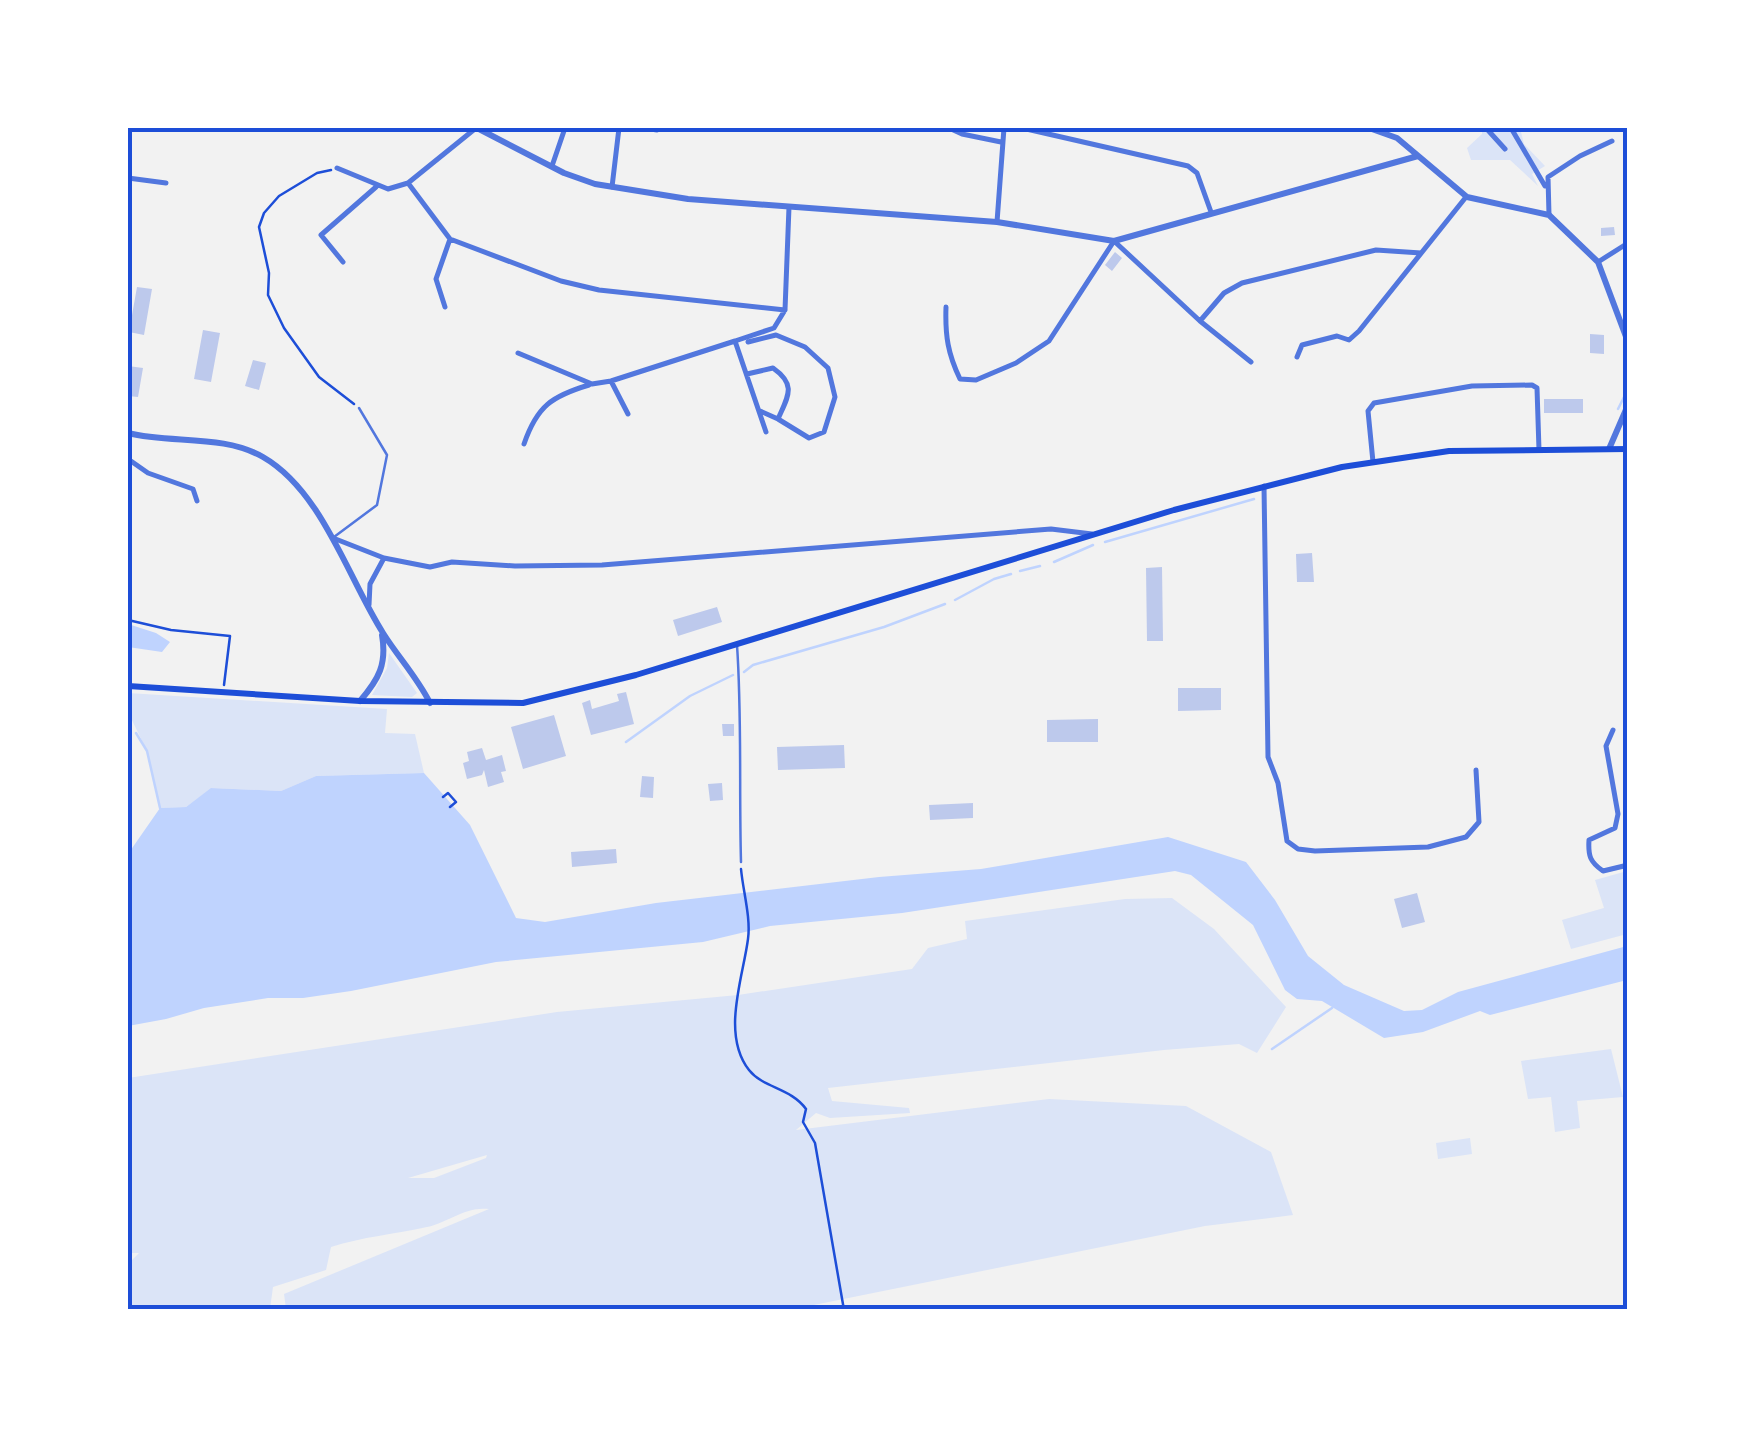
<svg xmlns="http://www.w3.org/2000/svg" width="1755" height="1437" font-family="Merriweather,serif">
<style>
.green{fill:#dbe4f7;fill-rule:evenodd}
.water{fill:#bfd3fe}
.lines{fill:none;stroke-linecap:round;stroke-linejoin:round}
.stream{stroke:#bfd3fe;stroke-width:2.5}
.building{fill:#bdc9ec}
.path{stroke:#1d4ed8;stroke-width:2.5}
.service{stroke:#5277de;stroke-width:2.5}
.minor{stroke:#5277de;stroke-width:5}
.tertiary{stroke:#5277de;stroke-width:6}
.secondary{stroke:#1d4ed8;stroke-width:6}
.neatline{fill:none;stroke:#1d4ed8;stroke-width:4}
</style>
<rect width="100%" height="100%" fill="#f2f2f2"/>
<path class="green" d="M1482,128H1520L1524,144L1545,166L1532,174L1538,186L1510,160H1471L1467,148L1482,134Z
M389,653L417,693L412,697L372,695L387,668Z
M128,693L387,709L385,733L415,734L424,773L316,776L281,791L212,788L186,807L160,808L147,751L128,712Z
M1627,871V934L1571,949L1562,920L1604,908L1595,880Z
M1172,898L1214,929L1286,1007L1257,1053L1239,1044L1164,1050L828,1088L832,1101L909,1108L910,1113L830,1118L816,1113L796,1130L1049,1099L1186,1106L1271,1152L1293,1215L1205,1226L789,1310L286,1309L284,1294L489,1209C466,1206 449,1222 427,1227C395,1234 362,1237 331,1247L326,1270L273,1287L270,1309H128V1264L139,1253H128V1078L557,1012L738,995L912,969L928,948L967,939L965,921L1125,899ZM487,1155L486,1158L434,1178H408Z
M1611,1049L1623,1097L1577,1101L1580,1128L1555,1132L1551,1097L1528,1099L1521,1061Z
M1470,1138L1472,1154L1438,1159L1436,1143Z"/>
<path class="water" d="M128,624L156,633L170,642L162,652L128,647Z
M424,773L470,825L516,918L545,922L656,903L879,877L981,869L1168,837L1246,862L1275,900L1308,956L1344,985L1404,1011L1422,1010L1458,992L1627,946V980L1490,1015L1480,1011L1423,1032L1384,1038L1322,1001L1297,999L1285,990L1253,925L1191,875L1175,871L902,913L770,926L703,942L496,962L351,991L303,998H268L204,1008L166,1019L128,1026V854L160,808L186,807L211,788L281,791L316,776Z"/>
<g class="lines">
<path class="stream" d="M1618,409L1628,389
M1105,542L1254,499
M1054,562L1093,545
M1020,571L1040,566
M955,600L994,579L1011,574
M744,672L753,665L884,627L945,604
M136,733L147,751L160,808
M626,742L690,696L733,675
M1272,1049L1332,1008"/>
</g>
<path class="building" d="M1614,227L1615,235L1601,236V228Z
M1115,252L1122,258L1112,271L1105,265Z
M137,287L152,289L144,335L129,332Z
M203,330L220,333L211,382L194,379Z
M1590,334L1604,335V354L1590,353Z
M253,360L266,363L259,390L245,386Z
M128,366L143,368L138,397L128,396Z
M1544,399H1583V413H1544Z
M1312,553L1314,582H1297L1296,554Z
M1162,567L1163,641H1147L1146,568Z
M717,607L722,622L678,636L673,620Z
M1178,688H1221V710L1178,711Z
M626,692L634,724L591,735L582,703L590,700L592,709L619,701L617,694Z
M554,715L566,756L523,769L511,727Z
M1098,719V742H1047V720Z
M722,724H734V736H723Z
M844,745L845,768L778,770L777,747Z
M482,748L486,760L502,755L506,771L501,772L504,782L488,787L484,770L482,775L467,779L463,763L469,761L467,752Z
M642,776L654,777L653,798L640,797Z
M722,783L723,800L710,801L708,784Z
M973,803V818L930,820L929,805Z
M616,849L617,863L572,867L571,852Z
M1417,893L1425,922L1402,928L1394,899Z"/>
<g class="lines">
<path class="path" d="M331,170L317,173L279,196L264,213L259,227L269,273L268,295L284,328L319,377L354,404
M128,620L171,630L230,636L224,685
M443,797L448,793L456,802L450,807
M741,869C743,891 751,918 748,939C743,978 721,1034 749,1070C763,1088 791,1088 806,1109L803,1122L815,1143L844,1310"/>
<path class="service" d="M334,537L377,505L387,455L359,408
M737,645C742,717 739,789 741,862"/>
<path class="minor" d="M644,128L657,130
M949,128L962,134L1001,142
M1022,128L1188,166L1197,173L1211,212
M1486,128L1505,149
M1511,128L1545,186
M552,166L565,128
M337,168L388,189L408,183L476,128
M128,178L166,183
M408,183L450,239
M612,187L619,128
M1549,215L1548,177L1580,156L1612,141
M997,222L1004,128
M450,239L561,281L599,290L785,310
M343,262L321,235L376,187
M1598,262L1628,243
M445,307L436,279L450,239
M946,307C945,336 948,354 960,379L976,380L1016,363L1049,341L1114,241L1200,321L1251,362
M785,310L789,207
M1200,321L1224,293L1242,283L1376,250L1421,253
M518,353L592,384L611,381L735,341
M1297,357L1302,345L1337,336L1349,340L1359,331L1466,197
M747,374L773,368C797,385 788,396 778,419L809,438L824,432L835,397L828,368L805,347L776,335L748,342
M611,381L628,414
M760,411L778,419
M766,432L735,341L774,328L785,310
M524,444C537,406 552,396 589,385
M128,459L148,473L193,489L197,501
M1373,462L1368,411L1374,403L1472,386L1532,385L1537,388L1539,450
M1264,486L1268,757L1278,783L1287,841L1298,849L1315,851L1428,847L1466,837L1479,822L1476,770
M333,538L384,558
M369,605L370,584L384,558L430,567L452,562L515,566L602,565L1051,529L1092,534
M1613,730L1606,746L1618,814L1615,828L1589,840C1588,856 1590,862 1603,871L1628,865"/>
<path class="tertiary" d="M477,128L564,173L595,184L688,199L997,222L1114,241L1418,156
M1369,128L1397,138L1467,197L1549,215L1598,262L1628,342
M128,433C171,444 223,434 263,457C322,491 348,578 383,633C398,657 417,677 430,703
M1609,449L1628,405
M360,701C379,679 387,664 382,635"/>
<path class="secondary" d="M128,686L360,701L523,703L636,675L1174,510L1342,467L1449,451L1628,449"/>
</g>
<rect width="1755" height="1437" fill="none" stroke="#ffffff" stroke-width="260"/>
<rect x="130" y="130" width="1495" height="1177" class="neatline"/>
</svg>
